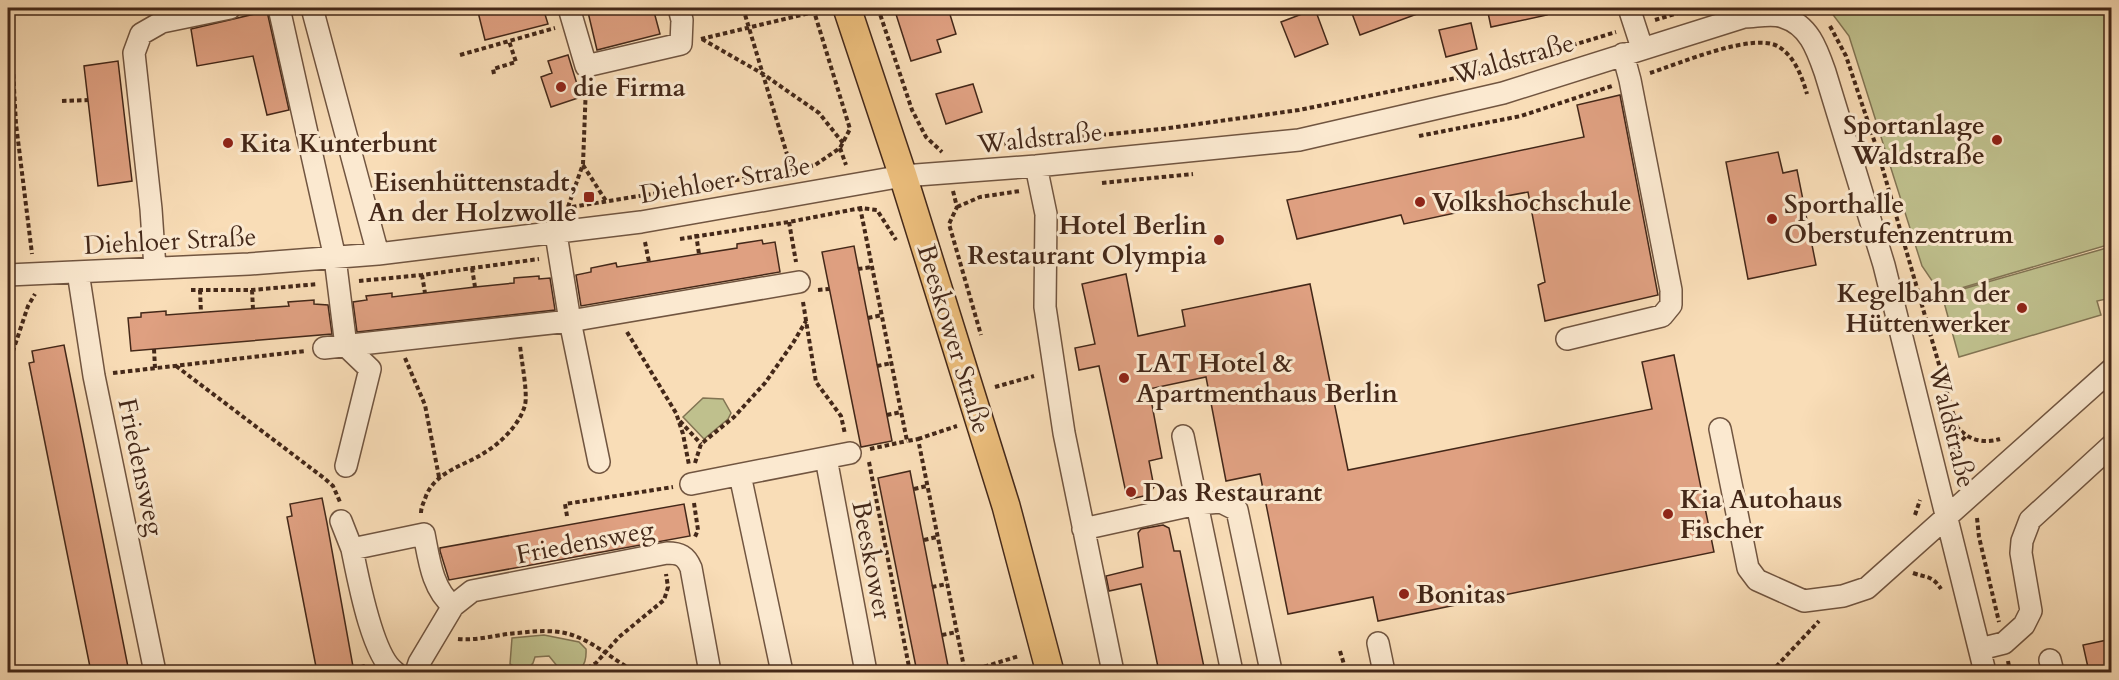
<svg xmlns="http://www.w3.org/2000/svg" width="2119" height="680" font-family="Cardo,serif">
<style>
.green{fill:#bfc08d;stroke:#827453;stroke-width:1.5}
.building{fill:#dfa081;stroke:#442819;stroke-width:1.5}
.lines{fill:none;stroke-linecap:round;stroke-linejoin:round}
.minor-casing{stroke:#715540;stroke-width:24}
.major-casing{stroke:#442819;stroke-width:30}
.path{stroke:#442819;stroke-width:4;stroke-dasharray:4.5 3;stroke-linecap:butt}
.minor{stroke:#fbe9d0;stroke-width:21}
.major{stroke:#ecbe7c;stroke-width:27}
.poi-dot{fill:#8f2418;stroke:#fbe9d0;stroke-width:2}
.labels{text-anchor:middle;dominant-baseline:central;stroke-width:6;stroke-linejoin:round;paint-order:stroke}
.street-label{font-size:26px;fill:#442819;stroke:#fbe9d0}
.poi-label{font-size:26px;font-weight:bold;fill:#442819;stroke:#fbe9d0;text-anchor:start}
</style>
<rect width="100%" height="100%" fill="#f9ddb7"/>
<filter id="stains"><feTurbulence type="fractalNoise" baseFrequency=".00333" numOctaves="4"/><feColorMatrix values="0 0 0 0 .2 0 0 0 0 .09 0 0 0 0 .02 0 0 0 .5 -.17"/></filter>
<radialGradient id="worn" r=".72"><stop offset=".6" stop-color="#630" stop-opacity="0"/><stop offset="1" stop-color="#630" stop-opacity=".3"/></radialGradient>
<path class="green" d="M1828,8H2111V244L1941,294L1922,266L1849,36Z
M2110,247L2111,298L2097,301L2101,315L1959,357L1942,295Z
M703,398L723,399L731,413L728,419L704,439L683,417Z
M544,635L579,642L586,649C587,667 580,673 562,672L549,656L535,657L533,663L527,670H520L510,664L512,638Z"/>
<path class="building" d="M477,8H543L548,24L485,40Z
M587,8H653L660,34L597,50Z
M894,8H948L956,34L937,40L941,52L911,61Z
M1350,8H1428V10L1360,35Z
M1487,8H1546L1547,15L1491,27Z
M1315,9L1328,44L1295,57L1281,22Z
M267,11L289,110L267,115L253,56L197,66L191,29Z
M1471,23L1477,49L1446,57L1439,30Z
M568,55L581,97L551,107L541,77L552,73L548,61Z
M118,61L132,181L98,186L84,66Z
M973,84L982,112L946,124L936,94Z
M1620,95L1658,295L1545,321L1538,285L1545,282L1528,192L1458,205L1460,212L1404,224L1401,215L1297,239L1287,200L1584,137L1577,105Z
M1778,152L1783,173L1797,170L1816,265L1748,279L1726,162Z
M762,240L763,244L775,242L780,272L581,306L576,275L591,272V268L616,263L617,267L737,248V244Z
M854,246L892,441L861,447L822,252Z
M1126,274L1138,336L1185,326L1182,310L1310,284L1348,470L1652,409L1642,362L1674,355L1714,552L1378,621L1373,597L1288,614L1260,474L1226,481L1206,377L1149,389L1162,458L1149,461L1154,487L1148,495L1131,499L1126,493L1099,366L1079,370L1075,348L1095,344L1082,284Z
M539,276V279L550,278L555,310L357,332L353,302L367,300L366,296L392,293V297L475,287L514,283V278Z
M314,300V304L328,305L332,334L131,351L128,318L141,317V313L166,311V315L289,306L288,302Z
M64,345L107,561L129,672H91L58,508L29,363L34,362L32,351Z
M910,471L948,666L917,672L878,478Z
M322,498L327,523L354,672H317L292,543L287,517L292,516L290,504Z
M684,504L690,536L449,580L440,551V548Z
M1163,525L1169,528L1174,551H1180L1205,672H1159L1141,584L1109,591L1106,576L1143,567L1138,533L1141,529Z
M2112,639V672H2089L2083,645Z"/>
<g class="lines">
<defs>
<path id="minor" d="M279,8L335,258L346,346L370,369L346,466
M312,8L378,254
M569,8L586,66L681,44L682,20L679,8
M1629,8L1642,48
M1036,166L1046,214L1045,307L1064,433L1113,672
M556,234L570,321L799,282
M155,268L151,209L134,53L141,34L162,22L230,8
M78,272L94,376L155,672
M8,275L249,264L378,254L641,222L903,176L1036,166L1299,140L1503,93L1744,17C1756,17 1772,13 1783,17C1809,25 1817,49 1825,72L1884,265L1985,672
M1567,339L1662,316L1671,305V290L1630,80L1623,54
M324,348L570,321L599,462
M1720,429L1748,568L1757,580L1804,601L1843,596L1867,588L2112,369
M1183,436L1197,504L1221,502L1237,510L1270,666
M826,458L866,672
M740,475L782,672
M691,484L850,453
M341,521L352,549
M1083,529L1197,504L1232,672
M1378,643L1384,672
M1980,649L2004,643L2024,625L2031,611L2021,553L2022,541L2030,520L2112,445
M2050,660L2053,672
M395,672C372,656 358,578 352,549L424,534C429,559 432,589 453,606
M416,672L419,663L453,606L472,591L667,553C680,553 686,556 691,568L710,672"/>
<path id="major" d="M847,8L903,176L1006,506L1050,672"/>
</defs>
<use href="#minor" class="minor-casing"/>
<use href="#major" class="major-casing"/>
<path class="path" d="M15,8L10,17L16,124L32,254
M743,8L792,171
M878,8L912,110L926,137L942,152
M1655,20L1694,8
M1830,26L1846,56L1877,149L1957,427C1969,440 1982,444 2000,439
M701,39L814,12
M702,39L763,74L819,113L843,143
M460,55L555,28
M1650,73C1678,64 1755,31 1779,47C1795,57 1802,77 1807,94
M494,74L493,69L516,62L509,41
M62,101L88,100
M1419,136L1521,116L1612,86
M997,145L1162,129L1299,110L1481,73L1616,32
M840,148L846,165
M583,165L606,201
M1102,183L1193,174
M953,191L957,207L949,224L981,335
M568,207L583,164L586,85
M572,207L792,171L815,165L840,148L850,129L813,8
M860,207L907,441L918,439L965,672
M957,207L980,197L1020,191
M789,222L796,262
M696,234L699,254
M680,239L789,222L861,208L877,210L896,240
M645,242L649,262
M472,268L475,287
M858,269L872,267
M422,275L425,293
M359,281L422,275L539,259
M191,290H252L318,284
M200,290L201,313
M252,290L253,309
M818,290L829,289
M803,302L816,382L841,416L845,434
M868,318L882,315
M627,332L676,413L683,434L689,465
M154,349L155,368
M405,358L425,405L439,477
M8,366L28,306L35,294
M176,366L324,478L333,486L340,502
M877,366L892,363
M113,373L305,351
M995,387L1034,376
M887,415L901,412
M680,421L701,444
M918,439L957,426
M870,449L907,441
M1952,451L1966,436
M869,462L910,672
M695,463L701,444L734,417L765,383L793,343L806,321
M914,489L927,486
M694,503L698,530L694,539
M421,513C421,507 424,502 426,496C436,471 464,466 484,453C501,443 520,424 525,405C528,392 521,359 520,345
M1915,515L1920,500
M567,516L565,504L673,487
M1977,518L1979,537L1999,622
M924,540L937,537
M1913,573C1927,578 1932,575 1941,589
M932,587L947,584
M942,635L957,632
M458,639C479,641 498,634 518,633C534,631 550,630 565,633C591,639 612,659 635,672
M1340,651L1346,671
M2008,661L2010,672
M354,669L365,666
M977,669L1019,656
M581,672L596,663L619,637L664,600L668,587L666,574
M968,672L977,669L978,672
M1771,672L1819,621"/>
<use href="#minor" class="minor"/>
<use href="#major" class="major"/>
</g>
<g class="poi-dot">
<circle cx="561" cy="87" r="6"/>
<circle cx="1997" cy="140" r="6"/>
<circle cx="228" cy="143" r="6"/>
<rect x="583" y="191" width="12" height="12" rx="3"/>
<circle cx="1420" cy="202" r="6"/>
<circle cx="1772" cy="219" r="6"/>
<circle cx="1219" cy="240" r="6"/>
<circle cx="2022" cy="308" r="6"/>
<circle cx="1124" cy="378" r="6"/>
<circle cx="1131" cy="492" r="6"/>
<circle cx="1668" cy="514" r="6"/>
<circle cx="1404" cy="594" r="6"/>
</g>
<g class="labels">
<g class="street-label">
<text transform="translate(1513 59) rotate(-16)">Waldstraße</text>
<text transform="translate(1040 138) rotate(-6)">Waldstraße</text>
<text transform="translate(725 180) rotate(-10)">Diehloer Straße</text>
<text transform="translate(170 241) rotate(-3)">Diehloer Straße</text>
<text transform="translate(954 339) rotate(73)">Beeskower Straße</text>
<text transform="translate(1952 426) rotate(76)">Waldstraße</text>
<text transform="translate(141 467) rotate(78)">Friedensweg</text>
<text transform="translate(585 542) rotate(-11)">Friedensweg</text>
<text transform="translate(872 560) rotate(79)">Beeskower</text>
</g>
<g class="poi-label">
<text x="573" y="87">die Firma</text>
<text x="1985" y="125" text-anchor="end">Sportanlage<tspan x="1985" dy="30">Waldstraße</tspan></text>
<text x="240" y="143">Kita Kunterbunt</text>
<text x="577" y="182" text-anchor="end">Eisenhüttenstadt,<tspan x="577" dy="30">An der Holzwolle</tspan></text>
<text x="1432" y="202">Volkshochschule</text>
<text x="1784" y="204">Sporthalle<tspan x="1784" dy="30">Oberstufenzentrum</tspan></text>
<text x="1207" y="225" text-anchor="end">Hotel Berlin<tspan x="1207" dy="30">Restaurant Olympia</tspan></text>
<text x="2010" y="293" text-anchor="end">Kegelbahn der<tspan x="2010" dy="30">Hüttenwerker</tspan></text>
<text x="1136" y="363">LAT Hotel &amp;<tspan x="1136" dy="30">Apartmenthaus Berlin</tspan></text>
<text x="1143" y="492">Das Restaurant</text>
<text x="1680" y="499">Kia Autohaus<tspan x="1680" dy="30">Fischer</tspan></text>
<text x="1416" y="594">Bonitas</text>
</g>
</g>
<rect width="2119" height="680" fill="none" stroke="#f9ddb7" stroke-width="30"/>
<rect x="9" y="9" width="2101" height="662" fill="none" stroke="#442819" stroke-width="3"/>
<rect x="15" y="15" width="2089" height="650" fill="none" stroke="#442819" stroke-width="1.5"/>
<rect width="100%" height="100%" filter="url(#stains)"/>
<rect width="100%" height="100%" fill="url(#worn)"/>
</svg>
